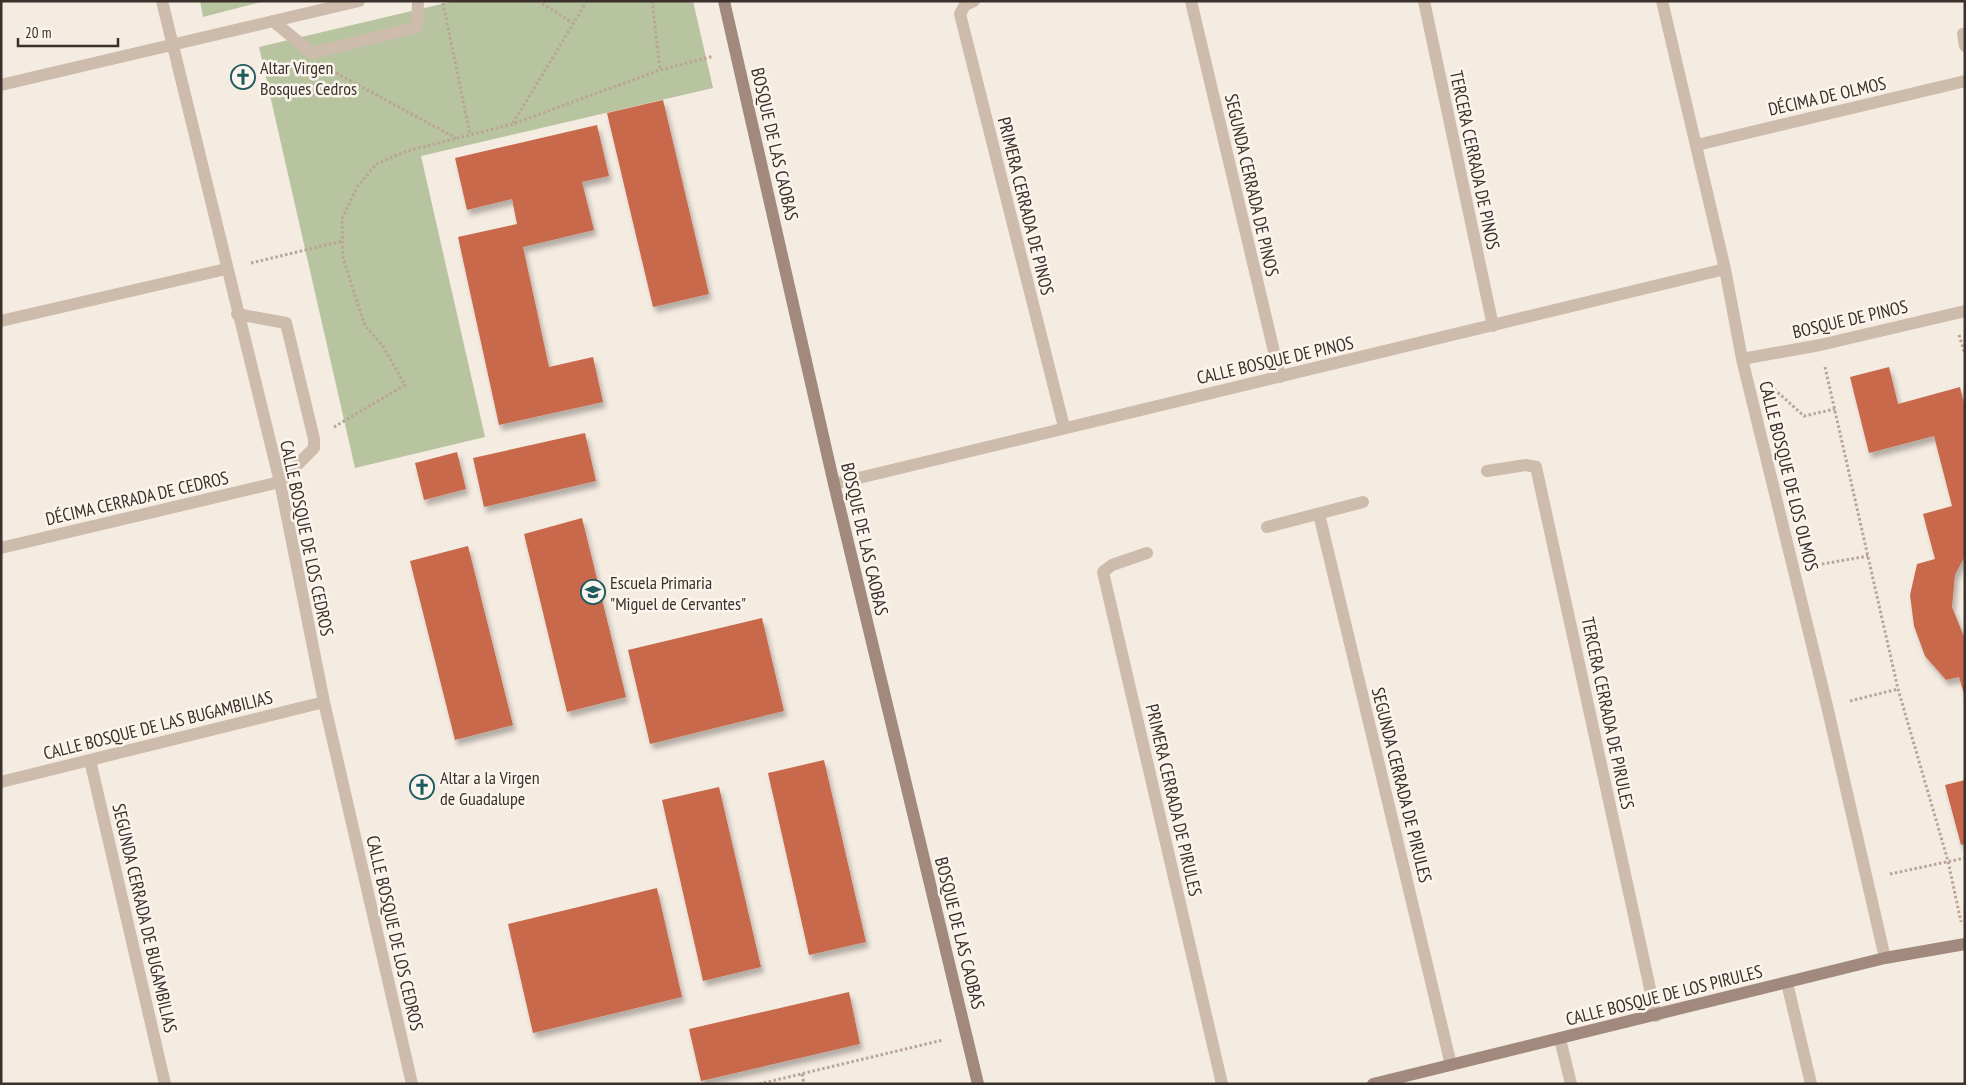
<svg xmlns="http://www.w3.org/2000/svg" width="1966" height="1085" font-family="'PT Sans Narrow',sans-serif">
<style>
.green{fill:#b8c4a0}
.building{fill:#c8694b;filter:url(#shadow)}
.lines{fill:none;stroke-linecap:round;stroke-linejoin:round}
.path{stroke:#b9a596;stroke-width:3;stroke-dasharray:2.5 2.5;stroke-linecap:butt}
.lane{stroke:#cdbbac;stroke-width:12}
.street{stroke:#cdbbac;stroke-width:12}
.secondary{stroke:#a18a7d;stroke-width:12}
.labels{text-anchor:middle;dominant-baseline:central;stroke-width:5;stroke-linejoin:round;paint-order:stroke}
.poi-label{font-size:18px;fill:#3b302b;stroke:#fbf5ee;text-anchor:start}
.street-label{font-size:18px;fill:#3b302b;stroke:#fbf5ee}
</style>
<defs>
<filter id="shadow"><feDropShadow dx="3" dy="5.5" stdDeviation="2.5" flood-color="#0004"/></filter>
</defs>
<rect width="100%" height="100%" fill="#f4ebe1"/>
<path class="green" d="M200,1H265L203,17Z
M454,1H693L713,88L421,156L485,437L355,468L259,47Z"/>
<path class="building" d="M663,100L709,294L653,307L607,113Z
M597,125L609,176L582,182L594,230L523,247L549,367L593,357L603,402L499,425L458,237L517,224L512,199L467,210L455,158Z
M1889,367L1898,404L1960,387L1965,408V556L1955,575L1952,607L1965,639V697L1959,677L1946,680L1925,656L1914,626L1910,595L1917,564L1935,559L1923,514L1952,506L1934,436L1869,453L1850,377Z
M585,433L596,481L484,507L473,458Z
M457,452L466,489L424,500L415,463Z
M582,518L626,697L567,712L524,534Z
M468,546L513,725L455,740L410,561Z
M762,618L784,711L650,744L628,650Z
M824,760L866,942L809,955L768,773Z
M1965,780V844L1961,845L1945,785Z
M719,787L761,967L703,981L662,800Z
M657,888L682,997L533,1033L508,924Z
M849,992L860,1044L701,1081L689,1029Z"/>
<g class="lines">
<path class="path" d="M538,1L573,23
M652,1L660,70
M443,3L470,135
M336,73L456,138
M513,123L587,1
M251,263L343,241
M1959,335L1965,354
M1825,367L1898,689L1948,861L1961,922
M1774,389L1804,416L1835,409
M334,427L405,385L383,346L365,326L343,258L342,219L357,187L376,164L407,151L513,124L660,70L714,56
M1817,565L1868,556
M1850,701L1898,689
M1890,874L1965,858
M802,1074L804,1084
M759,1084L943,1040"/>
<path class="lane" d="M273,21L312,53L417,27L418,1
M237,314L286,323L314,439V448L280,482"/>
<path class="street" d="M162,1L280,482L324,702L412,1084
M974,1L965,5L960,14L1064,427
M1191,1L1280,377
M1424,1L1493,326
M1662,1L1725,269L1742,359L1827,706L1885,958
M1963,34L1965,46
M1,85L359,1
M1697,145L1965,81
M1,321L226,269
M1742,359L1820,345L1965,311
M1487,471L1526,465L1536,467L1656,1016
M834,484C1130,410 1428,342 1725,269
M1319,514L1451,1065
M1267,527L1363,502
M1,548L280,482
M1147,553L1112,565L1103,572L1222,1084
M90,760L165,1084
M1,782L324,702
M1787,983L1811,1084
M1560,1039L1571,1084"/>
<path class="secondary" d="M724,1L834,484L978,1084
M1373,1084L1885,958L1965,944"/>
</g>
<defs>
<symbol id="church-ring" viewBox="-11 -11 22 22"><circle r="9.5" fill="#fbf5ee" stroke="#1f5a5e" stroke-width="1.5"/><path d="M-1.2-6h2.4v3.5h3.3v2.4h-3.3V6h-2.4V-.1h-3.3v-2.4h3.3Z" fill="#1f5a5e"/></symbol>
<symbol id="school-ring" viewBox="-11 -11 22 22"><circle r="9.5" fill="#fbf5ee" stroke="#1f5a5e" stroke-width="1.5"/><path d="M0-5L7-2L0 1L-7-2ZM-4 1L0 2.5L4 1V4Q0 6-4 4Z" fill="#1f5a5e"/></symbol>
</defs>
<g fill-rule="evenodd">
<use href="#church-ring" x="229" y="63" width="28" height="28"/>
<use href="#school-ring" x="579" y="578" width="28" height="28"/>
<use href="#church-ring" x="408" y="773" width="28" height="28"/>
</g>
<g class="labels">
<g class="poi-label">
<text x="260" y="67">Altar Virgen<tspan x="260" dy="21">Bosques Cedros</tspan></text>
<text x="610" y="582">Escuela Primaria<tspan x="610" dy="21">"Miguel de Cervantes"</tspan></text>
<text x="440" y="777">Altar a la Virgen<tspan x="440" dy="21">de Guadalupe</tspan></text>
</g>
<g class="street-label">
<text transform="translate(1827 96) rotate(-13)">DÉCIMA DE OLMOS</text>
<text transform="translate(775 144) rotate(77)">BOSQUE DE LAS CAOBAS</text>
<text transform="translate(1475 160) rotate(78)">TERCERA CERRADA DE PINOS</text>
<text transform="translate(1252 185) rotate(77)">SEGUNDA CERRADA DE PINOS</text>
<text transform="translate(1026 206) rotate(76)">PRIMERA CERRADA DE PINOS</text>
<text transform="translate(1850 319) rotate(-13)">BOSQUE DE PINOS</text>
<text transform="translate(1275 360) rotate(-13)">CALLE BOSQUE DE PINOS</text>
<text transform="translate(1789 476) rotate(76)">CALLE BOSQUE DE LOS OLMOS</text>
<text transform="translate(137 498) rotate(-13)">DÉCIMA CERRADA DE CEDROS</text>
<text transform="translate(307 538) rotate(78)">CALLE BOSQUE DE LOS CEDROS</text>
<text transform="translate(865 539) rotate(77)">BOSQUE DE LAS CAOBAS</text>
<text transform="translate(1608 713) rotate(78)">TERCERA CERRADA DE PIRULES</text>
<text transform="translate(158 725) rotate(-14)">CALLE BOSQUE DE LAS BUGAMBILIAS</text>
<text transform="translate(1402 785) rotate(76)">SEGUNDA CERRADA DE PIRULES</text>
<text transform="translate(1174 800) rotate(77)">PRIMERA CERRADA DE PIRULES</text>
<text transform="translate(145 918) rotate(77)">SEGUNDA CERRADA DE BUGAMBILIAS</text>
<text transform="translate(395 933) rotate(77)">CALLE BOSQUE DE LOS CEDROS</text>
<text transform="translate(960 933) rotate(76)">BOSQUE DE LAS CAOBAS</text>
<text transform="translate(1664 995) rotate(-14)">CALLE BOSQUE DE LOS PIRULES</text>
</g>
</g>
<rect width="1966" height="1085" fill="none" stroke="#3b302b" stroke-width="5"/>
<path d="M18 38v8h100v-8" fill="none" stroke="#3b302b" stroke-width="2.5"/>
<text x="25" y="38" font-size="15" fill="#3b302b" stroke="#fbf5ee" stroke-width="4" paint-order="stroke">20 m</text>
</svg>
